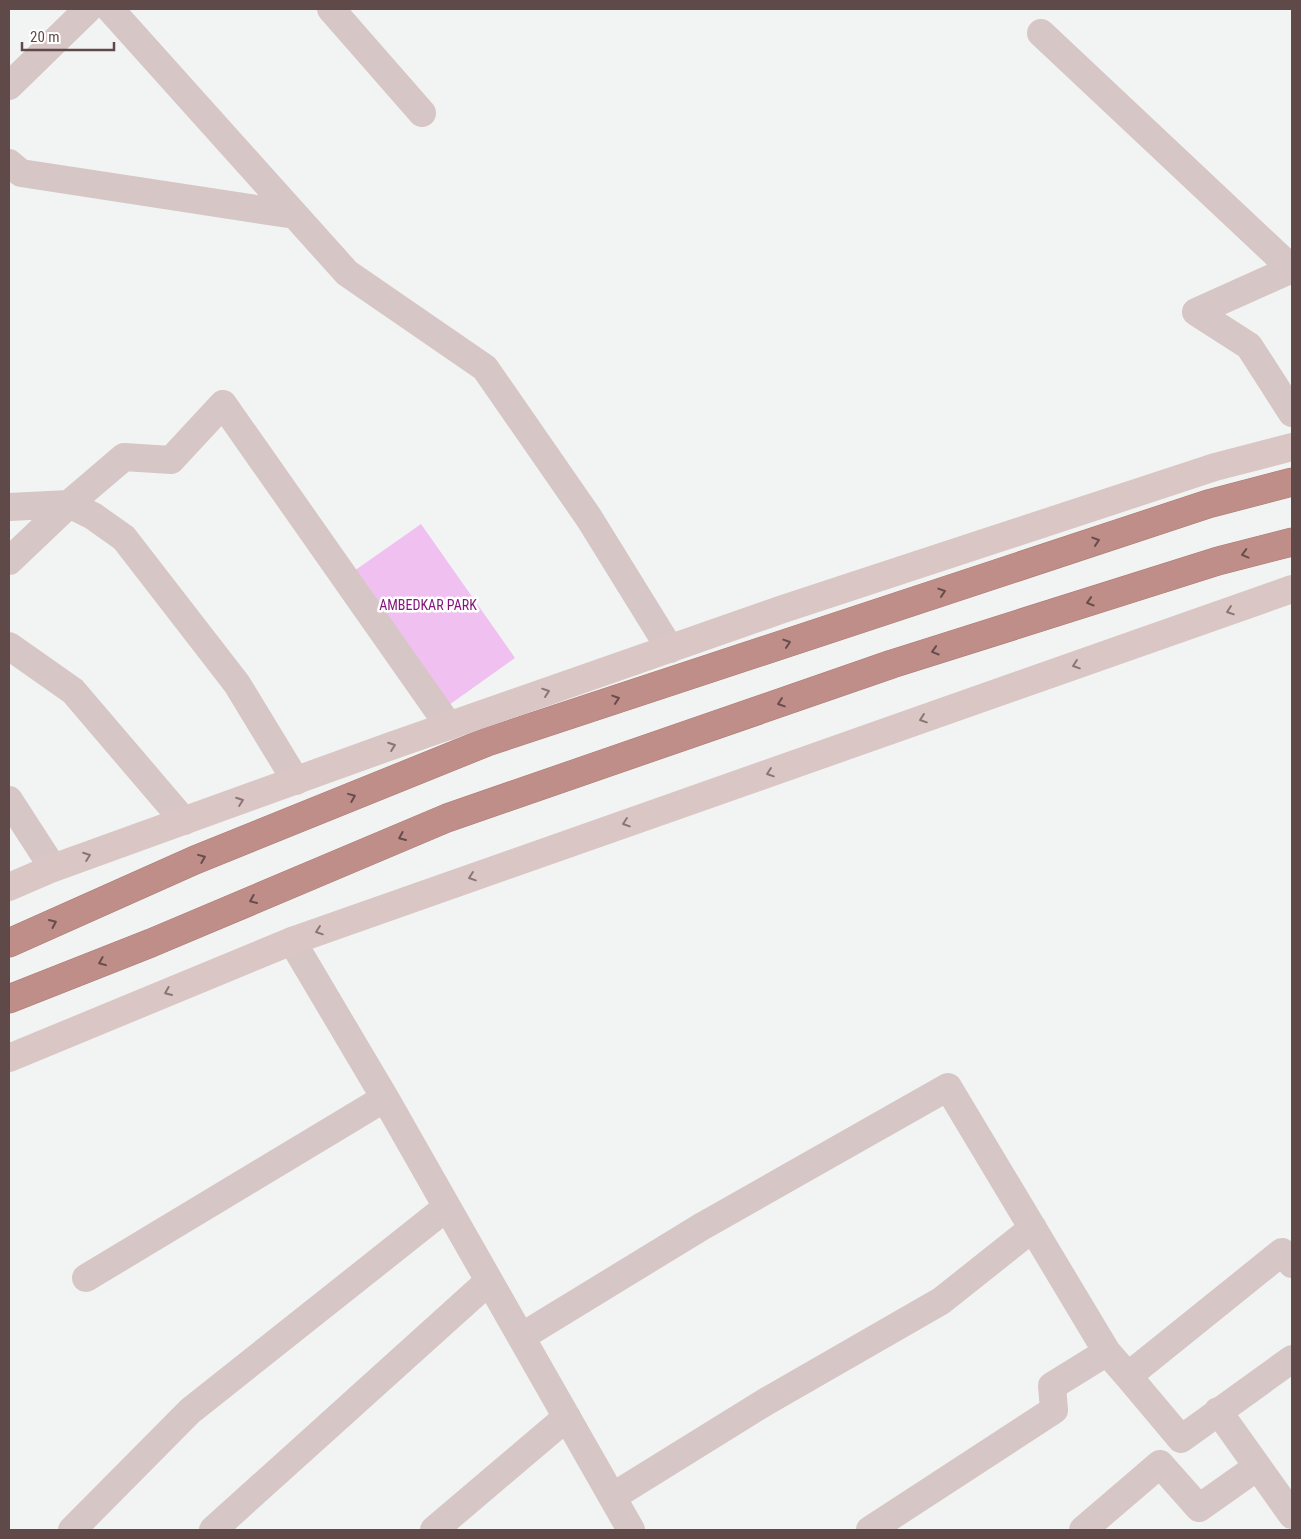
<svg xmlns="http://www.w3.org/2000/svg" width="1301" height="1539" font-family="'Roboto Condensed',sans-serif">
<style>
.green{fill:#f0c0f1}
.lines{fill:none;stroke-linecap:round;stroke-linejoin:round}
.highway-casing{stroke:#ac7a74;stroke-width:29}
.street{stroke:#d6c6c5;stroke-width:28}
.secondary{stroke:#dac6c4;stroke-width:28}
.highway{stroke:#c08e89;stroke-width:28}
.oneway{stroke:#654d4c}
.oneway2{stroke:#8b7574}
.labels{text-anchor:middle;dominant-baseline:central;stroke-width:5;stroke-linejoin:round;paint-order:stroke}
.park-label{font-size:14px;fill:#84167a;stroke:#fff}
</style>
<rect width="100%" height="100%" fill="#f1f4f3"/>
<path class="green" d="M421,524L515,658L449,705L354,571Z"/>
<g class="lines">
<defs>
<path id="highway" d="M9,943L195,860L487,742L1208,504L1292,482
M9,999L151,943L447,818L892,664L1218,561L1292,542"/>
</defs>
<use href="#highway" class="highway-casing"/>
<path class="street" d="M110,9L347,273L485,368L589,518L670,649
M331,9L422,113
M1041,33L1292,269L1196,312L1249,346L1292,413
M9,86L88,9
M9,163L21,173L295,215
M9,507L69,504L93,516L124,538L237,684L296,781
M9,561L69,504L124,457L171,460L223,404L449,726
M9,646L73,691L184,821
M9,800L53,868
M292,941L385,1098L631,1530
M86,1278L385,1098
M521,1337L701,1227L948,1087L1107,1352L1052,1386L1054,1410L870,1530
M1107,1352L1128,1376L1282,1252L1292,1264
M1128,1376L1181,1439L1292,1359
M1218,1411L1292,1515
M612,1497L767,1401L941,1301L1033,1228
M72,1530L190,1411L447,1207
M213,1530L489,1281
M434,1530L567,1417
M1083,1530L1160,1464L1199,1508L1257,1467"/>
<path class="secondary" d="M9,887L53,868L391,746L783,609L1215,467L1292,447
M9,1058L292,941L1292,589"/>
<use href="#highway" class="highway"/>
</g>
<defs><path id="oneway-chevron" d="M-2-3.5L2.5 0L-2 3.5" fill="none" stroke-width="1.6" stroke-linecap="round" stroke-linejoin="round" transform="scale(1.25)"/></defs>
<g class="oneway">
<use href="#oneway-chevron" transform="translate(1096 541) rotate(-18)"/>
<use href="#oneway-chevron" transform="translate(1245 554) rotate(165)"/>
<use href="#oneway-chevron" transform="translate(942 592) rotate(-18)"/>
<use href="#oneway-chevron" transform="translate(1090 602) rotate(163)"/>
<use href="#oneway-chevron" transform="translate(787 643) rotate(-18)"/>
<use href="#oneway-chevron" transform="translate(935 651) rotate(163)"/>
<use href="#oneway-chevron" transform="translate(616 699) rotate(-18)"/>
<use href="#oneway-chevron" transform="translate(781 703) rotate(161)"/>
<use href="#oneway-chevron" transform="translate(352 797) rotate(-22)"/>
<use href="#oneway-chevron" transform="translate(402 837) rotate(157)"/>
<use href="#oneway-chevron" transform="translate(202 858) rotate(-22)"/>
<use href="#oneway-chevron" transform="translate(253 900) rotate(157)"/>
<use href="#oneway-chevron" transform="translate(53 923) rotate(-24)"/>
<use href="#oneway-chevron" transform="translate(102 962) rotate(158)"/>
</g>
<g class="oneway2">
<use href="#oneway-chevron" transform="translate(1230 611) rotate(161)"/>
<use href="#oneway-chevron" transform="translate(1076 665) rotate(161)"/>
<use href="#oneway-chevron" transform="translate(546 692) rotate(-19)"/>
<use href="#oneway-chevron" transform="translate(923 719) rotate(161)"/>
<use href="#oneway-chevron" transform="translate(392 746) rotate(-20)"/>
<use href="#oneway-chevron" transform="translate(770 773) rotate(161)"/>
<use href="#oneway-chevron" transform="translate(240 801) rotate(-20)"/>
<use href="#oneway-chevron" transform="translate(626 823) rotate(161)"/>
<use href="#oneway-chevron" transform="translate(87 856) rotate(-20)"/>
<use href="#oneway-chevron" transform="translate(472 877) rotate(161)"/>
<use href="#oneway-chevron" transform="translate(319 931) rotate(161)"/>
<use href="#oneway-chevron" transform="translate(168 992) rotate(157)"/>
</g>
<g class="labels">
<g class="park-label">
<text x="428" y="605">AMBEDKAR PARK</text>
</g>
</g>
<rect width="1301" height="1539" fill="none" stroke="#604a49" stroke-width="20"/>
<path d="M22 42v8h92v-8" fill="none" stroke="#604a49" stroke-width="2.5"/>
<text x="30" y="42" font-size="15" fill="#604a49" stroke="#ffffff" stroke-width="4" paint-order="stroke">20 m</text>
</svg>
